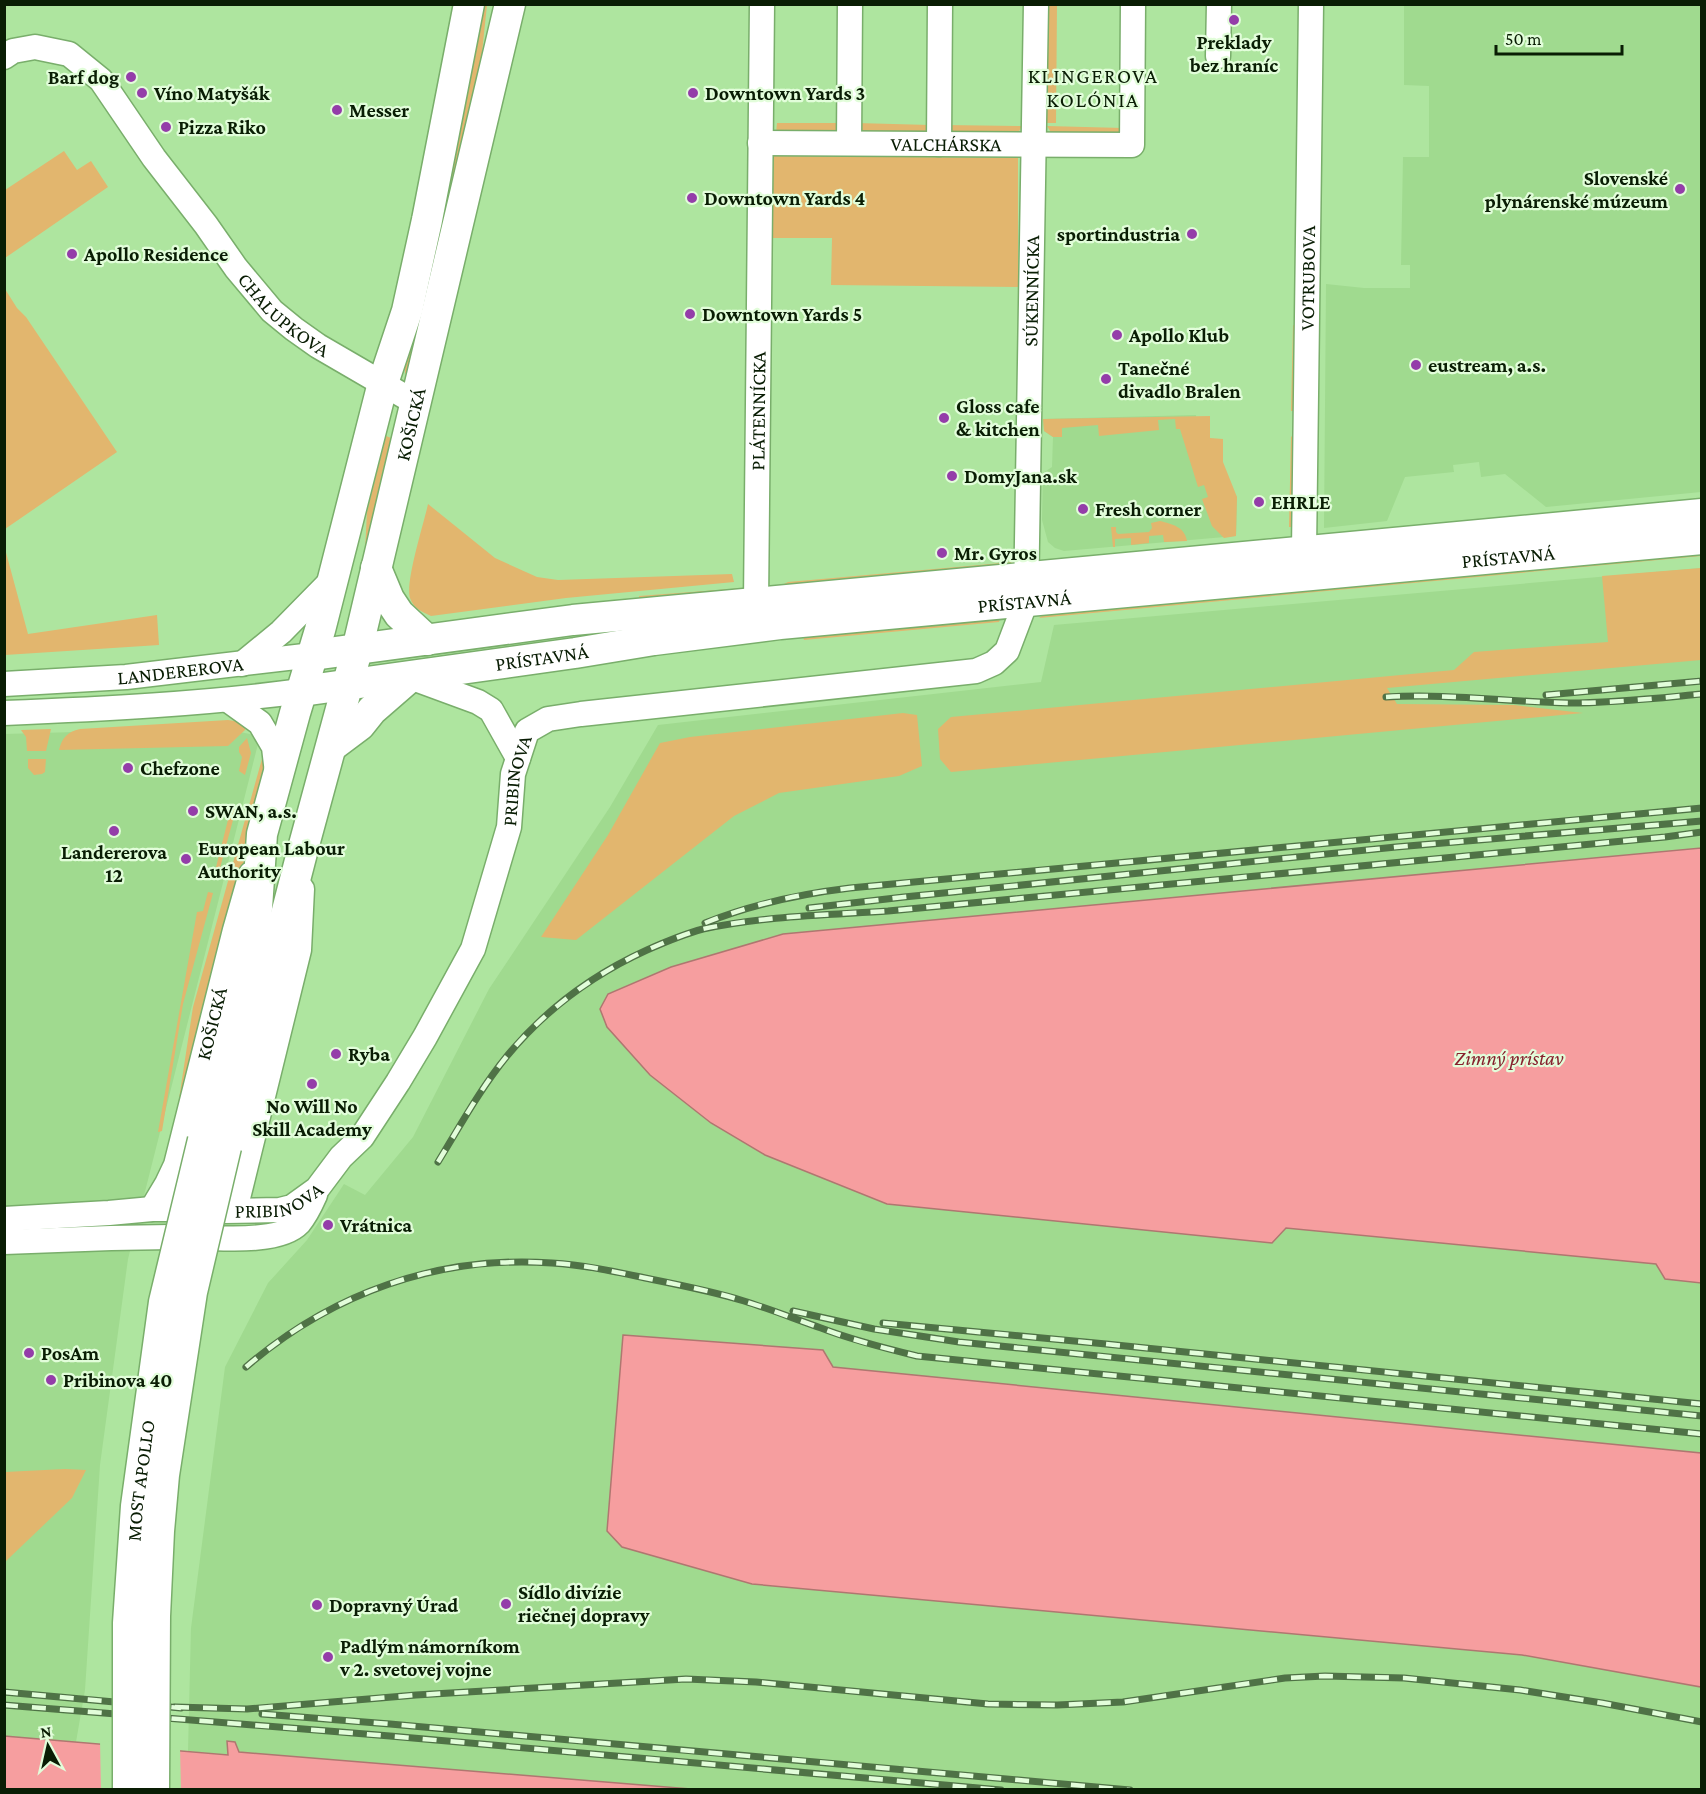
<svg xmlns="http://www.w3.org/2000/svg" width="1706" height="1794" font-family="'Crimson Pro',serif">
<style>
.built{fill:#a0da8f}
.green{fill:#e2b66e}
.water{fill:#f69e9f;stroke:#af7770;stroke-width:1.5}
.pier{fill:#aee59f}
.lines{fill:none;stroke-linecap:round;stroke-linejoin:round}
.minor-casing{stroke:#79ae6b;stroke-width:27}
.major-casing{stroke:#79ae6b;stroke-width:33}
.minor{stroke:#fff;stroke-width:24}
.major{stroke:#fff;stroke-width:30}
.rail-casing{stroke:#4f7246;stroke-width:7}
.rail{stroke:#e2fdda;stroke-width:4.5;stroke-dasharray:14;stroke-linecap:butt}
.major-bridge-casing{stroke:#79ae6b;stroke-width:33;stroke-linecap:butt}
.major-bridge{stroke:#fff;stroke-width:30}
.poi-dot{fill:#943da9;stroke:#e2fdda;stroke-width:2}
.labels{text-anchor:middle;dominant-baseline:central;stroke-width:4.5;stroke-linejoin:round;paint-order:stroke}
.poi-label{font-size:20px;font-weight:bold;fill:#091d04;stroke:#e2fdda;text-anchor:start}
.street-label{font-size:20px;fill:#091d04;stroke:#e2fdda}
.neighbourhood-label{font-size:21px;letter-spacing:1.5px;fill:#091d04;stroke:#e2fdda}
.water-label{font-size:21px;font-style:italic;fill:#86212d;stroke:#e2fdda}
</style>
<rect width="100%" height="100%" fill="#aee59f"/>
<path class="built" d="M1404,5H1701V492L1546,507L1505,474L1481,477L1479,462L1453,465L1454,472L1405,477L1387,521L1324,528L1326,284L1364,288H1410V265H1401L1403,157H1429V86L1404,85Z
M1196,415L1197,462L1237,497L1236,536L1064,551L1055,548L1048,542L1042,520L1043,473L1052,467L1053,437L1044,431L1043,419Z
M1701,568V848L783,934L671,967L608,994L607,1027L650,1075L711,1123L1272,1243L1286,1228L1656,1264L1665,1279L1702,1283L1701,1453L833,1367L823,1350L623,1335L607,1530L752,1584L1522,1655L1701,1687V1789L691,1790L239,1752L235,1743L227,1742L229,1755L188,1751L191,1628L225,1367L268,1283L307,1240L344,1184L365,1195L413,1137L489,989L610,807L658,725L1041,682L1054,625Z
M220,728L260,736L128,1259L100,1465L85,1690L76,1742L5,1736L4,734Z"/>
<path class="green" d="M480,5H487L479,81L409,376L405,373V367L447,187Z
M1047,5H1057L1056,123H1046Z
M777,123H841L840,128L834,132L776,133Z
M856,123L930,125L929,129L925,133L861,132Z
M945,125L1022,126L1018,133L952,134Z
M1047,126L1123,128L1117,136L1052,134Z
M64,151L77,170L91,161L108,187L5,258V190Z
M772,156L1018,158V287L831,285L832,238H772Z
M5,289L17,308L26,317L117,452L5,529Z
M1293,325L1298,327L1294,411H1291Z
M1210,416V438L1223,439V462L1237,497L1236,536L1224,538L1212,526L1202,499L1208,497L1204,485L1198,487L1180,429H1176L1175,419L1158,420L1159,430L1099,436L1098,425L1062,428V437H1053L1044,431L1043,419Z
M1294,434L1296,527H1289L1291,437Z
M386,436L391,438L381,478L380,511L349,621L365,551L367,512Z
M428,504L495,558L537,577L558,580L732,574L734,582L566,598L431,616C421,611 414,609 410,598C405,582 424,523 428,504Z
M1160,521C1172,524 1185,527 1187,541L1164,542L1163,535L1149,536V543L1131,545V538L1115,539V547H1113L1111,527H1116V532L1118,534L1149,532L1152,528L1151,523Z
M4,545L28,634L157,615L159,645L5,655Z
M1701,550V556L1039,618L1052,609Z
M1013,562L1006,569L783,590L782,585L788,582Z
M1701,568V660L1387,688L1397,704L1514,705L1583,713L951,772L940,759L938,729L951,717L1454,670L1474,652L1608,642L1602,576Z
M744,588L736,595L640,602L639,596Z
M1002,613L999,622L804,640L802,633Z
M903,713L917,715L922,766L899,776L779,793L734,816L576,940L541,937L608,835L660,743L690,737Z
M228,720L247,723L245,730L228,746L59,750C62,738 67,732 80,729Z
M51,729L46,751H27L26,737L21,730Z
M247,738L251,753L245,775L239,771L242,757L239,752V747Z
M265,748V770L218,977L177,1112L193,1007Z
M28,759H46L45,772L42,774L34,775L28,768Z
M231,808L236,809L217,879H213Z
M208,892L213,893L183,1004L162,1131L158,1132L197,912L203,911Z
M65,1469L86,1470L72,1498L5,1562V1472Z"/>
<path class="water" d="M1701,848V1283L1665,1279L1656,1264L1286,1228L1272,1243L887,1204L765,1155L711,1123L650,1075L607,1027L600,1009L608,994L671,967L783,934Z
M623,1335L823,1350L833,1367L1701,1453V1687L1522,1655L752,1584L622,1547L607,1531Z
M4,1736L228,1755L227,1741L235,1742L239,1752L691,1789H5Z"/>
<path class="pier" d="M100,1741L180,1748L181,1790L101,1789Z"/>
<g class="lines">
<defs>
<g id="minor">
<path d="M1218,56L1219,4"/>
<path id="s1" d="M4,57L13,51L35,47L69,54L101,80L154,158L206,225L236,268L272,311L294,329L318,346L416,403"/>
<path id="s2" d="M760,143L1132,145L1133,4"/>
<path d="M849,143L850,4"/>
<path d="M939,144L940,4"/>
<path id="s3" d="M1304,551L1311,4"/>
<path id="s4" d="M756,603L762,4"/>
<path d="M242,664L281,632L334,578"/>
<path d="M410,677L478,702L491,710L518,758"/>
<path id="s5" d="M4,684L126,677L313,655"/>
<path d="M228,700L260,723L274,747L277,773"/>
<path d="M4,713C104,709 203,704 302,691"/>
<path id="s6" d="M152,1209L167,1184L176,1165L235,930L251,874"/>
<path d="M235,1210L299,950L302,889"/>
<path id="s7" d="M224,1211L280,1210L292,1207L317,1189L341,1157L362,1137L398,1082L425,1037L473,949L509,827L513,774L527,731L548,719L581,714L976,671L994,663L1007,651L1026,601L1036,4"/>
<path d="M4,1219L109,1213L152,1209H168"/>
<path d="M212,1238C234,1239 282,1241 299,1223C306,1215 311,1204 315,1195"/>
<path d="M4,1242L111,1238L171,1237"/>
</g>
<g id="major">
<path d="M376,568L389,599L399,614L427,640"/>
<path d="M313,655L573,620L1702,514"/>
<path id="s8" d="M302,691L575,653L654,640L780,624L1702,539"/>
<path d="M332,746L360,725L372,710L410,677"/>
<path d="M203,1140L255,938L262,834L295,713L320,630L383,383L407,311L427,220L469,4"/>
<path id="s9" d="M226,1147L304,845L357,650L510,4"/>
</g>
</defs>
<use href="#minor" class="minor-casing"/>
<use href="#major" class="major-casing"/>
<use href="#minor" class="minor"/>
<use href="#major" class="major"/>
<defs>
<path id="rail" d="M1546,695L1702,681
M1386,697C1447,693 1508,702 1569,703C1613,703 1658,698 1702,694
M809,908L904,897L1396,847L1702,821
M705,923C752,904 800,894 850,888L1702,808
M438,1162C460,1126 480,1089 507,1056C545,1010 594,974 647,950C665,942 684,934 703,929C763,916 826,915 888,911L1665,837L1702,832
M793,1311L874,1329L959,1342L1702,1416
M883,1323L1106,1344L1702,1404
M246,1367C332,1293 438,1255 552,1263C587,1265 621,1273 655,1280C685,1286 715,1292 744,1301C770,1309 795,1319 821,1328C852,1340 884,1348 917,1356L1702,1434
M4,1692L181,1708
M4,1705L390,1736L1001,1790
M175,1707L247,1709L416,1695L686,1679L756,1682L988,1704L1057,1705L1123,1702L1285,1678L1325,1676L1404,1678L1520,1690L1602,1703L1702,1722
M262,1714L390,1724L1130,1790"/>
</defs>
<use href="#rail" class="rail-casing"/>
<use href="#rail" class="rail"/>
<defs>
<g id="major-bridge">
<path id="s10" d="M128,1790V1623L136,1506L164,1302L203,1140"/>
<path d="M154,1790L155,1616L159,1531L164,1475L192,1292L226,1147"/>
</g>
</defs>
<use href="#major-bridge" class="major-bridge-casing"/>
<use href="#major-bridge" class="major-bridge"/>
</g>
<g class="poi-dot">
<circle cx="1234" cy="20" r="6"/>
<circle cx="131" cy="77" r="6"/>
<circle cx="142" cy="93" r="6"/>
<circle cx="693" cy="93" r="6"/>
<circle cx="337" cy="110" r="6"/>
<circle cx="166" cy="127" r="6"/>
<circle cx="1680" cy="189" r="6"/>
<circle cx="692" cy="198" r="6"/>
<circle cx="1192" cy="234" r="6"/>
<circle cx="72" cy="254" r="6"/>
<circle cx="690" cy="314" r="6"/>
<circle cx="1117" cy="335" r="6"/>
<circle cx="1416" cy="365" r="6"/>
<circle cx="1106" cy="379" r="6"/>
<circle cx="944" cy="418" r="6"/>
<circle cx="952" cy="476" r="6"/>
<circle cx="1259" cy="502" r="6"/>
<circle cx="1083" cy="509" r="6"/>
<circle cx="942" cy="553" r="6"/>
<circle cx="128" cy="768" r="6"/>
<circle cx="193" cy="811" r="6"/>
<circle cx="114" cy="831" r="6"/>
<circle cx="186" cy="859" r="6"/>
<circle cx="336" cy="1054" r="6"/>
<circle cx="312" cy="1084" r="6"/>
<circle cx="328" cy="1225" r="6"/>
<circle cx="29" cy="1353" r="6"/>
<circle cx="51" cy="1380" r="6"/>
<circle cx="506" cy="1604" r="6"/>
<circle cx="317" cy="1605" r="6"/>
<circle cx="328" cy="1657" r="6"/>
</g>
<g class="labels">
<g class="poi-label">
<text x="1234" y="42" text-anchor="middle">Preklady<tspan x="1234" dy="23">bez hraníc</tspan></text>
<text x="119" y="77" text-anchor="end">Barf dog</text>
<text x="154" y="93">Víno Matyšák</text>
<text x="705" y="93">Downtown Yards 3</text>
<text x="349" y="110">Messer</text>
<text x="178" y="127">Pizza Riko</text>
<text x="1668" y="178" text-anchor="end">Slovenské<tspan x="1668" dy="23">plynárenské múzeum</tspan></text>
<text x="704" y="198">Downtown Yards 4</text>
<text x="1180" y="234" text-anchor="end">sportindustria</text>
<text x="84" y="254">Apollo Residence</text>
<text x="702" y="314">Downtown Yards 5</text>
<text x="1129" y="335">Apollo Klub</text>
<text x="1428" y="365">eustream, a.s.</text>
<text x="1118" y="368">Tanečné<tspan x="1118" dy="23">divadlo Bralen</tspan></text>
<text x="956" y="406">Gloss cafe<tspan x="956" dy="23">&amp; kitchen</tspan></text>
<text x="964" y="476">DomyJana.sk</text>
<text x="1271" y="502">EHRLE</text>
<text x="1095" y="509">Fresh corner</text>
<text x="954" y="553">Mr. Gyros</text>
<text x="140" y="768">Chefzone</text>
<text x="205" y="811">SWAN, a.s.</text>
<text x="198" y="848">European Labour<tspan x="198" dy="23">Authority</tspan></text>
<text x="114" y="852" text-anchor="middle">Landererova<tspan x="114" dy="23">12</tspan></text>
<text x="348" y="1054">Ryba</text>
<text x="312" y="1106" text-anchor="middle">No Will No<tspan x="312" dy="23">Skill Academy</tspan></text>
<text x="340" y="1225">Vrátnica</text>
<text x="41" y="1353">PosAm</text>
<text x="63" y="1380">Pribinova 40</text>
<text x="518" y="1592">Sídlo divízie<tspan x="518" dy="23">riečnej dopravy</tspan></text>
<text x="329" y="1605">Dopravný Úrad</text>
<text x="340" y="1646">Padlým námorníkom<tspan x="340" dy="23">v 2. svetovej vojne</tspan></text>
</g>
<g class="street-label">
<text stroke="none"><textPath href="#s2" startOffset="186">VALCHÁRSKA</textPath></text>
<text stroke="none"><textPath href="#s3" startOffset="273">VOTRUBOVA</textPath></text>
<text stroke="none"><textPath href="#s7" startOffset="1468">SÚKENNÍCKA</textPath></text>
<text stroke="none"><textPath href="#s1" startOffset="408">CHALUPKOVA</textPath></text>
<text stroke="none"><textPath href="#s4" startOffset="192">PLÁTENNÍCKA</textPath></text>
<text stroke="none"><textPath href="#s9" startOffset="746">KOŠICKÁ</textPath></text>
<text stroke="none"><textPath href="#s8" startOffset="1214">PRÍSTAVNÁ</textPath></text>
<text stroke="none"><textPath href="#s8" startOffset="728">PRÍSTAVNÁ</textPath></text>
<text stroke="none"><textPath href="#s8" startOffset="242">PRÍSTAVNÁ</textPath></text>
<text stroke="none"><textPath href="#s5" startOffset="177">LANDEREROVA</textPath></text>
<text stroke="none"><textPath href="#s7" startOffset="561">PRIBINOVA</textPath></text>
<text stroke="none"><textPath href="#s6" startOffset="196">KOŠICKÁ</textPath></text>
<text stroke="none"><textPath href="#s7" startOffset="57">PRIBINOVA</textPath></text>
<text stroke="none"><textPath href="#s10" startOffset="310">MOST APOLLO</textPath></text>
</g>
<g class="neighbourhood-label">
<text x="1093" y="76">KLINGEROVA<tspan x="1093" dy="24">KOLÓNIA</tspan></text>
</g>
<g class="water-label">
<text x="1509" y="1058">Zimný prístav</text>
</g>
</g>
<rect width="1706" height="1794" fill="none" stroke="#091d04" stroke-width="12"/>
<g transform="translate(48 1746) rotate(352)" stroke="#e2fdda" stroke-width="4.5" paint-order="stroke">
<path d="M0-4.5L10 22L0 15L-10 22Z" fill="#091d04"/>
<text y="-9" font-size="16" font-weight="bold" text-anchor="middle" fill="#091d04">N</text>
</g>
<path d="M1496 45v9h126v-9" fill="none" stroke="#091d04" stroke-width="3"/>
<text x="1505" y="45" font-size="18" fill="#091d04" stroke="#e2fdda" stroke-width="4.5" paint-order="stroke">50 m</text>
</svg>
